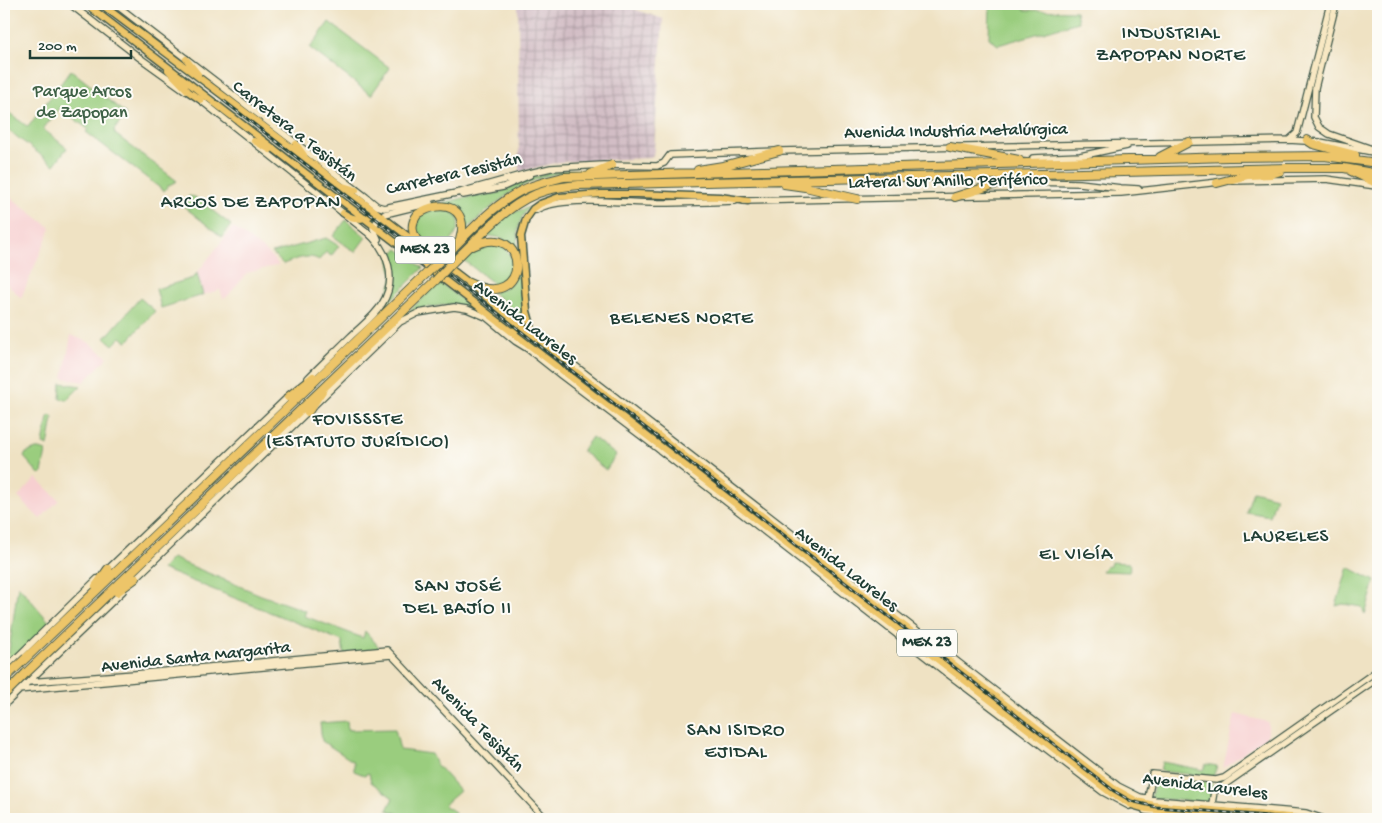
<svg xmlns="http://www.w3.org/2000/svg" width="1382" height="823" font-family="'Gochi Hand',sans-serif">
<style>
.built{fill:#f7cfd0}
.industrial{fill:url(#industrial-grid)}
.green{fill:#9acd7e;stroke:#5c8559}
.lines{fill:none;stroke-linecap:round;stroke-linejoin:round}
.secondary-tunnel{stroke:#c5c1a6;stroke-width:5.5;stroke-dasharray:5.5 3;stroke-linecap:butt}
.secondary-casing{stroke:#3e5649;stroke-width:8}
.primary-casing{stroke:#3e5649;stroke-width:9}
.highway-casing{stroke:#3e5649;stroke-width:10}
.secondary{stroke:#f8e8c3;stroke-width:5.5}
.primary{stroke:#edc569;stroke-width:6}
.highway{stroke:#edc569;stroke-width:8}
.rail-casing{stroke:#1f3d34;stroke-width:3}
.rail{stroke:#fdfcf7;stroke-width:1;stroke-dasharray:4;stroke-linecap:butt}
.highway-bridge-casing{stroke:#3e5649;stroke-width:10;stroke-linecap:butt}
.highway-bridge{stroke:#edc569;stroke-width:8}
.labels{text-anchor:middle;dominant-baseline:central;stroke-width:4;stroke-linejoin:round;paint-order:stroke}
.shield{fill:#fdfcf7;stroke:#62766e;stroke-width:1}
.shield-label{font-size:16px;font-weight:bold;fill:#1f3d34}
.park-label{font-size:18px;fill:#3e6146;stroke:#fdfcf7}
.street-label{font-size:18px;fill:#1f3d34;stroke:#fdfcf7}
.neighbourhood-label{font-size:19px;letter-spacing:1px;fill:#1f3d34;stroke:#fdfcf7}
</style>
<defs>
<pattern id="industrial-grid" width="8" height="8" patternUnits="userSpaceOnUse" patternTransform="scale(1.25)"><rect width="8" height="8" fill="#d2bdc5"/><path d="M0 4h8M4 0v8" fill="none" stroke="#aa9ba1"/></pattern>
</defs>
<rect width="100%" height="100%" fill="#fdfcf7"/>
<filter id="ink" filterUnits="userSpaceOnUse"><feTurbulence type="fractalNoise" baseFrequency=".02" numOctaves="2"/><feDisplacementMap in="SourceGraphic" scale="10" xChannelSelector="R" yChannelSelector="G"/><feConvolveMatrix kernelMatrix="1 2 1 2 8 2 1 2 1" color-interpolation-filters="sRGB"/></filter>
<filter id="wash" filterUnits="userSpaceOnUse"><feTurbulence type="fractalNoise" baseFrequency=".0096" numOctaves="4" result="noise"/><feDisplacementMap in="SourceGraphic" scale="20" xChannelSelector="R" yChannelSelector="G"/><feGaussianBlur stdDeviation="1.12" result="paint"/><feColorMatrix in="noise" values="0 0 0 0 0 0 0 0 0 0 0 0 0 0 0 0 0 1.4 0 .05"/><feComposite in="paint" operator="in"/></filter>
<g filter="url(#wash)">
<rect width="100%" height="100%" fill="#efe2c3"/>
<path class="built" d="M4,192L51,228L21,298L4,281Z
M233,227L268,253L279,265L247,273L227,297L223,298L220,290L203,295L197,273Z
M71,335L88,342L108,357L84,382L63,378Z
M36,478L59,500L40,519L18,497Z
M1235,714L1268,722V732L1266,737L1223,768Z"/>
<path class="industrial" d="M518,4H620L663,19L654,149L653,155L651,158L559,162L519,172Z"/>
<path class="green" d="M990,4H1020L1025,10L1076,11L1078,22L998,45L989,38Z
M329,22L390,68L371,95L310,48Z
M71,70L126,114L114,130L115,134L177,181L169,185L164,191L86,132L88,129L60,108L43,129L67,148L54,165L4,127V109L28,127Z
M596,169C582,171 567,171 554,174C518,182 493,205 467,229H465V224L441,203L464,198L498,193L528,179L548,173L566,170Z
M189,196L195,197L231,225L222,237L182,205L181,204L186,202Z
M530,207C501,232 532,285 522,316L492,292L503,289L513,281L514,248L502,238L484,235L509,214Z
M440,208L450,210L459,221C458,236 450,242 440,253L416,234L415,229L418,217L421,214Z
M346,220L366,237L355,252L333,236Z
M326,238L339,246L331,256L326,252L319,260C308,253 295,260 283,264L272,253Z
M481,244L503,245C514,259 518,270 503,283L490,286L492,282L462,259Z
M398,249L423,268L385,306L384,305L393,277L389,255Z
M197,273L203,295L161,308L156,289L193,278Z
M439,282L473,308L451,304L417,309L403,317Z
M140,298L155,311L127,342L121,337L113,345L105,338Z
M61,383L81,386L67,400L60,399Z
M51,415L53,418L48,446L43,444L48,417Z
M592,437L616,455L606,470L582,451Z
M36,449H40L46,451L42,473L39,474L24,457L26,453Z
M1253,491L1276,497L1270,516L1246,512Z
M172,558L261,595L306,611L304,616L363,638L365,631L379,647L373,651L344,654L342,641L162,569Z
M1111,562L1129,563L1131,565L1129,572L1102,571L1105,567L1110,566Z
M1348,567L1375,581L1365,615L1362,607L1343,604L1336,606Z
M18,585L51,624L7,666Z
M347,721L348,730L395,729L400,750L431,754L436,764L460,791L444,805L455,812L452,819H414L387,810L393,798L371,782L369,773L364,775L354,771V762L322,741L320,723Z
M1162,762L1203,770L1206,764L1217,766L1213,777L1160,771Z
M1160,777L1210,782L1213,786L1211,801L1209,803L1151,798L1154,784Z"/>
</g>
<g filter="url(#ink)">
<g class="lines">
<path class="secondary-tunnel" d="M1016,177C1014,164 1022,159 1033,158"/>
<defs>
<path id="secondary" d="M70,4L140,58L186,91
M115,4L366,197L377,206L384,208L461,192L525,174L551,168L603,165L657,166L664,163L670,155L779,151L1289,140L1320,142L1378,153
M1336,4L1315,88L1314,117L1319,127L1329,134L1372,149
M198,98L367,232C388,250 398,279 382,304C374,317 360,327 350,337C336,351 322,364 308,378
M1289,140L1297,133L1330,4
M1033,158L1080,156L1127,146
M1233,181L1326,179L1376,186
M1023,182L1080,183L1121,188L1138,189
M463,195L503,187L530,175
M744,201L1121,193L1219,182
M536,210C560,195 624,203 654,203C681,203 708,202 735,201
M378,239L373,228L378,219L385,214L430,203
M547,344L1118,786L1140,797L1155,800L1306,813L1324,819
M106,571L291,394
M133,581L400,322L418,313L454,307L467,309L486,317L515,341L528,349L562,376L648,441L944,671L1103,792L1129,806
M4,670L97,579
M28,682L135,674L387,650L546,819
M4,684L16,683
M18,690L391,655
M4,705L123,591
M1147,803L1152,778V774L1216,780L1224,778L1378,670
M1211,809L1214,792L1378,678
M1145,811L1214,819"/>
<path id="primary" d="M86,4L1112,794L1132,805L1146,809L1260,819
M101,4L245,112L469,283L569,366L1115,789L1137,801L1154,805L1312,819
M186,59L198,74
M168,70L189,92L201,100
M254,141L270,150
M296,144L304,155
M343,186L356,190
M343,213C354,220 366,222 374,212
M511,331C521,330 525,321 527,312
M536,336L532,329L527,311L521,236L526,219L533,209L540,204L559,197L601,194H637L720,197L748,201"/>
<path id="highway" d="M1307,140L1313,144L1355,155
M950,147L1019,160
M1160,157L1189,142
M698,170L723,166L779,151
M1351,171L1378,184
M591,174L612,165
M1217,183L1248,175L1271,174L1281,171
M784,184L805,187L857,199
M955,197L1018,177
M423,248C413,237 408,226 418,214C442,198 470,207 460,240
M444,257C468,234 496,201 527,188C539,183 552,180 564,177L1229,157L1324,156L1378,163
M452,263C480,237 509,200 548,190C558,187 568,186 579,185L1288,168H1344L1378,174
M469,283C532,314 531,218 473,246
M288,397L313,377
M308,412L322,391
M96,586L108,569
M117,592L136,578
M26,658L263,431L427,273
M26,673L436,280"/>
</defs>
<use href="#secondary" class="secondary-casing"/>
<use href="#primary" class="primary-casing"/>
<use href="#highway" class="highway-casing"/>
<use href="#secondary" class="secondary"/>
<use href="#primary" class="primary"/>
<use href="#highway" class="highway"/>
<defs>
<path id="rail" d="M224,101L1114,791L1131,801L1156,807L1306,819"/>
</defs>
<use href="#rail" class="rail-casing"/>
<use href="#rail" class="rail"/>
<defs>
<path id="highway-bridge" d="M427,273L444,257
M436,280L452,263
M4,679L26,658
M4,695L26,673"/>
</defs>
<use href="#highway-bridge" class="highway-bridge-casing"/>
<use href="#highway-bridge" class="highway-bridge"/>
</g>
</g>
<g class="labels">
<g class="shield">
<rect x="395" y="236.5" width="60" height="27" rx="4"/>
<rect x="897" y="629.5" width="60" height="27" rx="4"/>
</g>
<g class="shield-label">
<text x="425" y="250">MEX 23</text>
<text x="927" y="643">MEX 23</text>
</g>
<g class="park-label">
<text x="82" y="92">Parque Arcos<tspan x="82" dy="21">de Zapopan</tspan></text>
</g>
<g class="street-label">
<text transform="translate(294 132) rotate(38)">Carretera a Tesistán</text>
<text transform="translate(956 132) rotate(-1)">Avenida Industria Metalúrgica</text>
<text transform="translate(454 175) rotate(-13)">Carretera Tesistán</text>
<text transform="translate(948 182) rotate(-1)">Lateral Sur Anillo Periférico</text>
<text transform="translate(525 323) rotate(38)">Avenida Laureles</text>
<text transform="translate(846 570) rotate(38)">Avenida Laureles</text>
<text transform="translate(196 658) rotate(-6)">Avenida Santa Margarita</text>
<text transform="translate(477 725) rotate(46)">Avenida Tesistán</text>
<text transform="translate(1205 787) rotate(7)">Avenida Laureles</text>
</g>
<g class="neighbourhood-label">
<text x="1171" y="34">INDUSTRIAL<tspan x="1171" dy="22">ZAPOPAN NORTE</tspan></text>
<text x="251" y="203">ARCOS DE ZAPOPAN</text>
<text x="682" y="319">BELENES NORTE</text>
<text x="358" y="420">FOVISSSTE<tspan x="358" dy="22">(ESTATUTO JURÍDICO)</tspan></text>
<text x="1286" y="537">LAURELES</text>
<text x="1076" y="555">EL VIGÍA</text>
<text x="458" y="587">SAN JOSÉ<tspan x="458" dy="22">DEL BAJÍO II</tspan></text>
<text x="736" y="731">SAN ISIDRO<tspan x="736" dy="22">EJIDAL</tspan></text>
</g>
</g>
<rect width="1382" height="823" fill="none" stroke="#fdfcf7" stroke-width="20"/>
<path d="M30 50v8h101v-8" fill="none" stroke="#1f3d34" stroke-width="2.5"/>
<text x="38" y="50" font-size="15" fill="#1f3d34" stroke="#fdfcf7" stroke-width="4" paint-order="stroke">200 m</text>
</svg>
